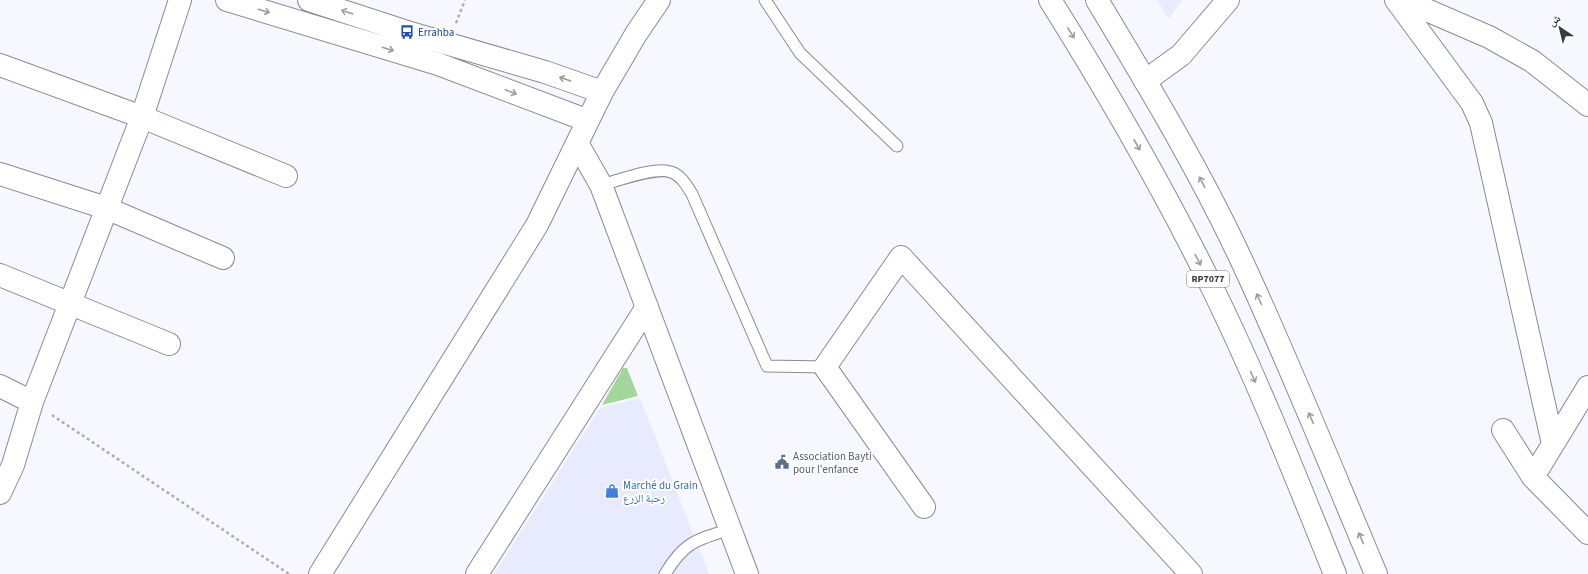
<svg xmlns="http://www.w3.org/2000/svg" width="1588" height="574" font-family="'Source Sans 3','Noto Naskh Arabic',sans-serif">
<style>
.built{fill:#e7ebfd}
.green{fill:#a3d699}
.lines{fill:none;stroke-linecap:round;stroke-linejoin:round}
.service-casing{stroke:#888b94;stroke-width:13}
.minor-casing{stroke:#888b94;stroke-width:24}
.tertiary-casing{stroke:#888b94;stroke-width:24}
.primary-casing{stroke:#888b94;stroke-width:24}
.path{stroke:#acadb3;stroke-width:2.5;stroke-dasharray:3 3;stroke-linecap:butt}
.service{stroke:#fff;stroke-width:11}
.minor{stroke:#fff;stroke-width:22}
.tertiary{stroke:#fff;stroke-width:22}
.primary{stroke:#fff;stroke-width:22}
.oneway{stroke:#9c9d9f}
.labels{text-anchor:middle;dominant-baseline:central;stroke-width:4;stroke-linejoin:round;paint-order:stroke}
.shield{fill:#fff;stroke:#757679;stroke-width:1}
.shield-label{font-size:10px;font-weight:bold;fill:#3a3b3f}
.transit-label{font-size:11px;fill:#164399;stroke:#fff;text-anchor:start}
.service-label{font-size:11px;fill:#4e5e75;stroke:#fff;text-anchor:start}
.shop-label{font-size:11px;fill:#366cbe;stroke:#fff;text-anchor:start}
</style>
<rect width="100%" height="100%" fill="#f7f8ff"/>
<path class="built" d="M1157,0H1182L1169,19Z
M640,398L709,574H494L600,408Z"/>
<path class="green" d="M623,368H627L638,396L602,405Z"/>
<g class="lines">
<defs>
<path id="service" d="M765,0L800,53L897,146
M601,185C617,181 656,166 671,172C681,175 687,186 692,194L767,366L825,367
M665,574C685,541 696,540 731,529"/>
<path id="minor" d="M1396,0L1472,103L1481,123L1553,444
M1408,0L1415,5L1489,37L1532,61L1588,105
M0,65L142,117L286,176
M1145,81L1181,55L1228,0
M0,174L106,208L223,258
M0,275L169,344
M0,386L32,402
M1503,430L1533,477L1588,533
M1533,477L1588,387
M0,493L13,465L32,402L142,117L180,0
M924,507L825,367L901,257L1191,574
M477,574L647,307"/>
<path id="tertiary" d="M227,0L438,64L586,120
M309,0L407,32L545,72L602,92
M577,143L601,185L747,574
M320,574L537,225L602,92L636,34L659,0"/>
<path id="primary" d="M1050,0C1107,91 1161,184 1209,281C1256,376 1295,475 1335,574
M1097,0C1150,88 1203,176 1246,270C1292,370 1333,472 1376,574"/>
</defs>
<use href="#service" class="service-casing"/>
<use href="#minor" class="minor-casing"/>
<use href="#tertiary" class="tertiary-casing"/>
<use href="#primary" class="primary-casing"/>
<path class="path" d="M456,23L465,0
M52,415L289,574"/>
<use href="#service" class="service"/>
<use href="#minor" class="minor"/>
<use href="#tertiary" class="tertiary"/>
<use href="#primary" class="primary"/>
</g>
<defs><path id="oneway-shaft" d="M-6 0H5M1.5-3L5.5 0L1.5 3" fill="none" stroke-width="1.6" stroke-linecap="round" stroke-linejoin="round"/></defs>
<g class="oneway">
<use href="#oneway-shaft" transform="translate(264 11) rotate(17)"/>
<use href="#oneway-shaft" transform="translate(347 12) rotate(-162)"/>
<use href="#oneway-shaft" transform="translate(1071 33) rotate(58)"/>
<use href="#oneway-shaft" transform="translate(388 49) rotate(17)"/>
<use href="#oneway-shaft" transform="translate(565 79) rotate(-161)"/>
<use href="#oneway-shaft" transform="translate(511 92) rotate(21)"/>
<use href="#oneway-shaft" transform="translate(1137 145) rotate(61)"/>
<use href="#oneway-shaft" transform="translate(1202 182) rotate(-117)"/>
<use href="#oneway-shaft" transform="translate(1198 260) rotate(63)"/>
<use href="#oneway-shaft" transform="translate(1259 299) rotate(-114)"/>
<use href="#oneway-shaft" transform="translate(1253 377) rotate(66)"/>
<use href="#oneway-shaft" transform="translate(1311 418) rotate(-113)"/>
<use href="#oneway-shaft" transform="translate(1361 538) rotate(-113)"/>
</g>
<defs>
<symbol id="bus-bare" viewBox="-9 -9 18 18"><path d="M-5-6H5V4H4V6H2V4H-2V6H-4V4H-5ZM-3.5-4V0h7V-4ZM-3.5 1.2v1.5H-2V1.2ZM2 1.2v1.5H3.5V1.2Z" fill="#1a4fb4" stroke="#fff" stroke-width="2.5" paint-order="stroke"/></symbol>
<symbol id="civic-bare" viewBox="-9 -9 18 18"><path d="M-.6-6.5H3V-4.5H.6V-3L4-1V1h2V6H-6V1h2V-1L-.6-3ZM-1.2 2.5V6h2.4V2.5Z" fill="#5c6f8a" stroke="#fff" stroke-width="2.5" paint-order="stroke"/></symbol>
<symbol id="shop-bare" viewBox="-9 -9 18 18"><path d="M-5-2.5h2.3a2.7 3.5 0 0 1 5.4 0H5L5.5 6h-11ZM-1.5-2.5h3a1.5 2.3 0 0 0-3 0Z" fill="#3f7fe0" stroke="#fff" stroke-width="2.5" paint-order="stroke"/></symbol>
</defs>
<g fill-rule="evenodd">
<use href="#bus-bare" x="397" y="22" width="20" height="20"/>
<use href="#civic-bare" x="772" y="452" width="20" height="20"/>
<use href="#shop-bare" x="602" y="481" width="20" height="20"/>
</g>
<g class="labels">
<rect class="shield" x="1187" y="271" width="42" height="16" rx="3"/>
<g class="shield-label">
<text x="1208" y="279">RP7077</text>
</g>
<g class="transit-label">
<text x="418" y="32">Errahba</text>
</g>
<g class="service-label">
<text x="793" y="456">Association Bayti<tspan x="793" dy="13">pour l'enfance</tspan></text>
</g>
<g class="shop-label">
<text x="623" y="485">Marché du Grain<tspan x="623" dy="13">رحبة الزرع</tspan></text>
</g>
</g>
<g transform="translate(1560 28) rotate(325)" stroke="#ffffff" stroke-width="3" paint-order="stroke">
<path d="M0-3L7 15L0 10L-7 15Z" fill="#3a3b3f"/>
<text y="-6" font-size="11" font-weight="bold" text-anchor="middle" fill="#3a3b3f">ش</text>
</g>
</svg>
